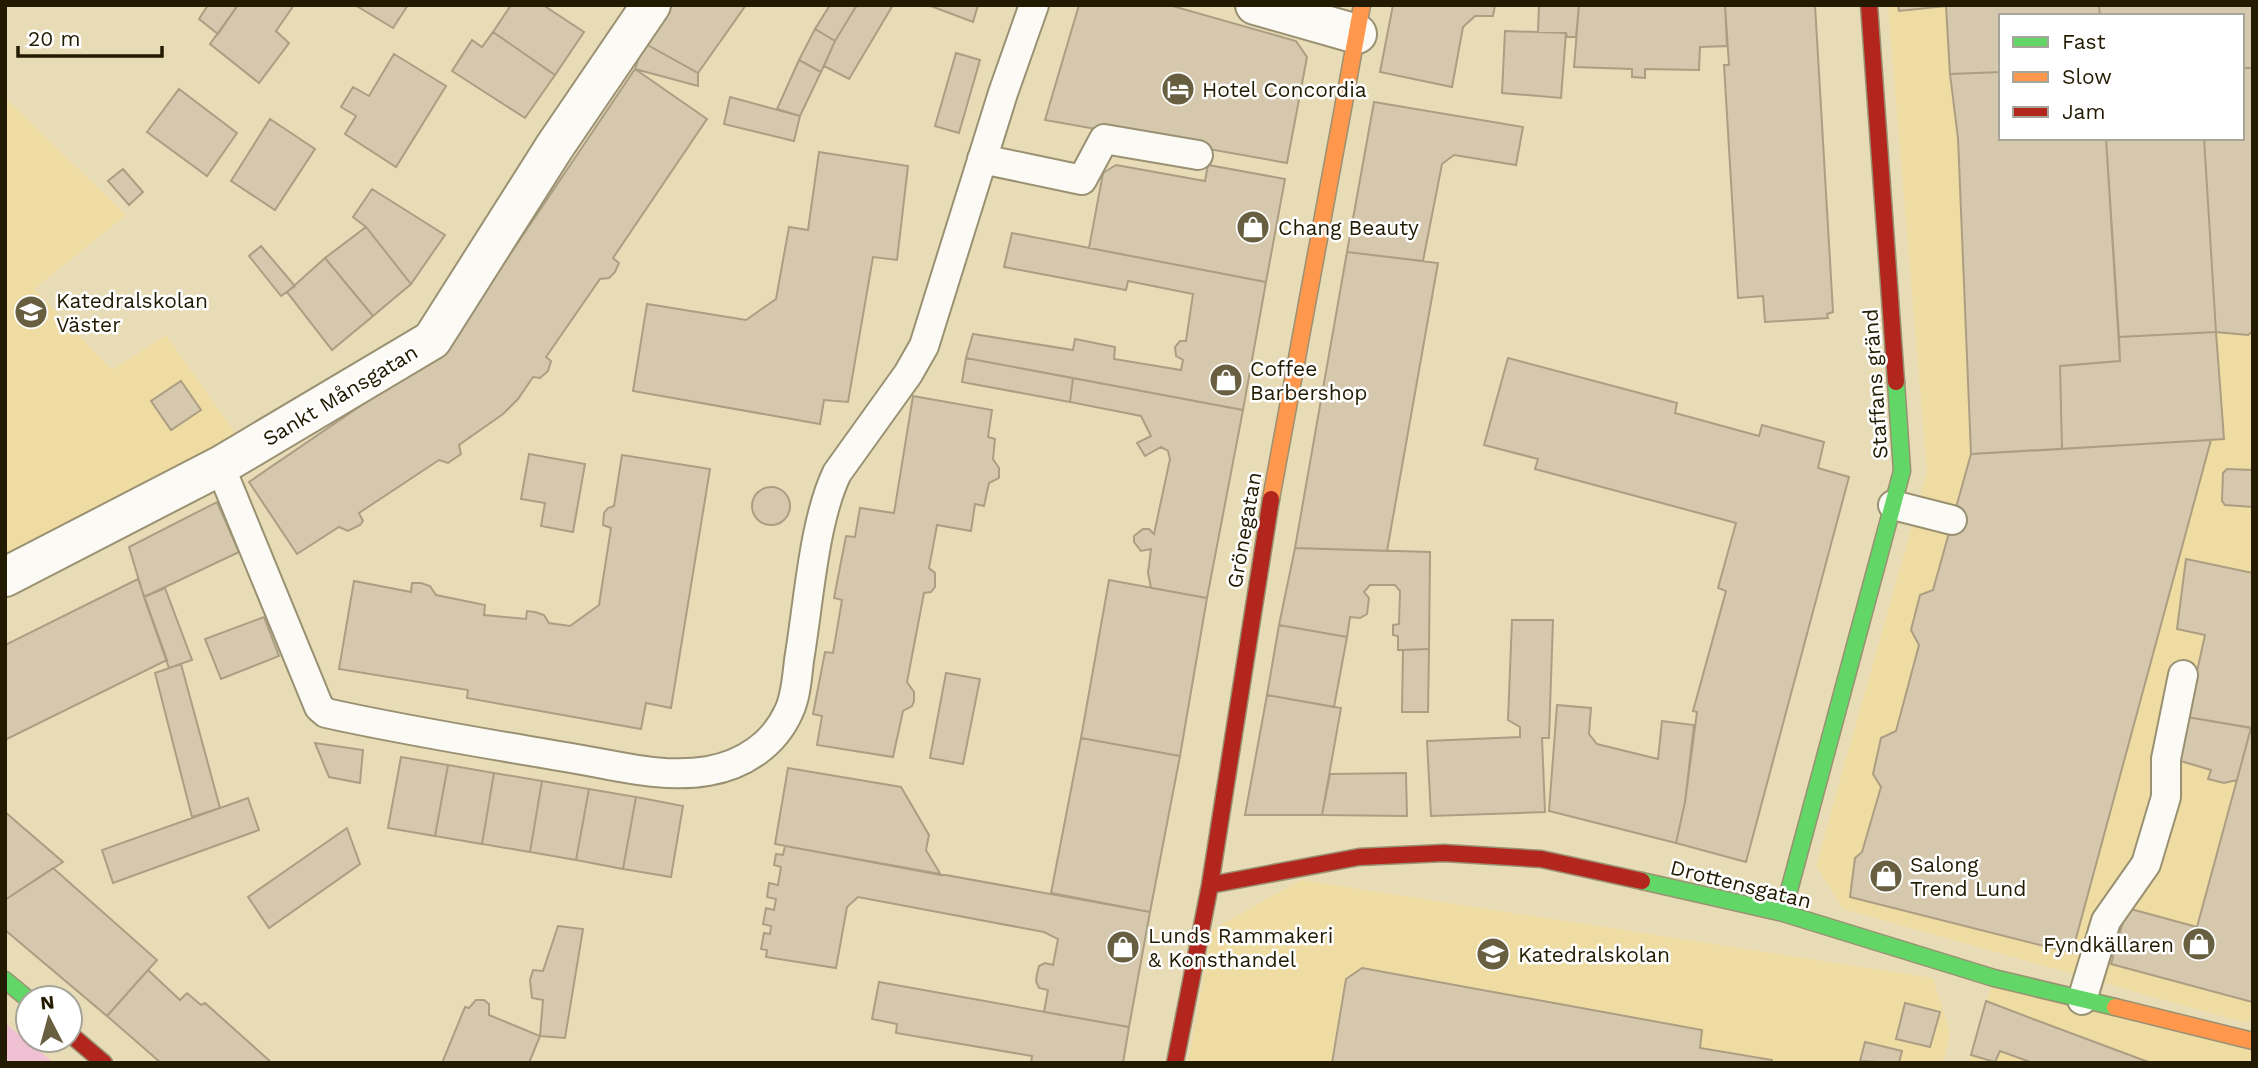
<svg xmlns="http://www.w3.org/2000/svg" width="2258" height="1068" font-family="'Work Sans',sans-serif">
<style>
.built{fill:#efdca2;fill-rule:evenodd}
.green{fill:#f0c1d2}
.building{fill:#d6c8ad;stroke:#ac9e83;stroke-width:2}
.lines{fill:none;stroke-linecap:round;stroke-linejoin:round}
.lane-casing{stroke:#9a9173;stroke-width:32}
.street-casing{stroke:#9a9173;stroke-width:42}
.fast-casing{stroke:#9a9173;stroke-width:19}
.slow-casing{stroke:#9a9173;stroke-width:19}
.jam-casing{stroke:#9a9173;stroke-width:19}
.lane{stroke:#fcfaf4;stroke-width:28}
.street{stroke:#fcfaf4;stroke-width:38}
.fast{stroke:#63d668;stroke-width:16}
.slow{stroke:#ff974d;stroke-width:16}
.jam{stroke:#b3261e;stroke-width:16}
.labels{text-anchor:middle;dominant-baseline:central;stroke-width:5;stroke-linejoin:round;paint-order:stroke}
.poi-label{font-size:21px;fill:#231b01;stroke:#fff;text-anchor:start}
.street-label{font-size:21px;fill:#231b01;stroke:#fff}
</style>
<rect width="100%" height="100%" fill="#e8dcb7"/>
<path class="built" d="M1888,5H2253V1018L2246,1023L1843,909L1816,866L1927,472ZM2001,16H2242V138H2001Z
M5,98L126,215L34,289L112,370L166,335L238,437L5,557Z
M1301,880L1933,978L1950,1032L1943,1063H1188L1212,930Z
M1994,978L2253,1040V1063H1969Z"/>
<path class="green" d="M5,1023L54,1063H5Z"/>
<path class="building" d="M208,5H238L218,34L199,19Z
M238,5H294L276,31L289,43L259,83L210,44Z
M355,5H408L393,28Z
M511,5H543L584,32L555,75L493,32Z
M672,5H746L698,73L644,43Z
M830,5H857L835,41L815,29Z
M857,5H893L849,79L824,66L835,41Z
M928,5H978L973,22Z
M1079,5H1169L1296,41L1307,57L1287,163L1045,120Z
M1393,5H1495L1493,16H1475L1463,27L1452,87L1380,72Z
M1539,5H1579L1576,37H1567L1566,33L1538,32Z
M1579,5H1725L1727,46L1700,47L1699,70L1645,69V78L1632,77V69L1574,67Z
M1725,5H1815L1833,312L1827,314L1828,318L1765,322L1763,296L1738,298L1724,65H1729Z
M1898,5H2099L2100,16H2001V72L1950,74L1946,6L1899,11Z
M2099,5H2253V68H2242V16H2100Z
M815,29L835,41L821,72L799,60Z
M1505,31L1566,33L1561,98L1502,93Z
M493,32L555,75L525,118L452,71L472,40L482,47Z
M644,43L698,73V86L635,69Z
M956,53L980,60L959,133L935,126Z
M394,54L446,86L396,167L345,134L356,116L341,107L353,87L369,96Z
M799,60L821,72L800,116L777,109Z
M2242,68H2253V331L2248,335L2216,332L2204,138H2242Z
M635,69L707,119L613,258L619,263L615,272L609,278L600,279L546,357L551,361L548,371L540,378L533,377L518,399L503,414L459,445L461,454L448,463L439,460L359,513L363,521L360,525L348,531L339,527L297,554L249,482L448,346Z
M2001,72V138H2106L2120,361L2060,366L2062,449L1971,454L1958,138L1950,74Z
M179,89L237,133L207,176L147,132Z
M730,97L800,116L794,141L724,124Z
M1374,102L1523,127L1516,165L1454,155L1442,164L1423,261L1347,252Z
M270,119L315,149L275,210L231,181Z
M2106,138H2204L2216,332L2119,337Z
M819,152L908,166L897,260L873,257L848,402L824,400L820,424L633,391L647,304L746,320L776,299L789,227L808,230Z
M1116,165L1205,181L1208,165L1285,179L1266,282L1089,248L1103,173Z
M123,169L143,192L129,205L108,181Z
M372,189L445,235L411,284L366,227L353,217Z
M366,227L411,284L373,316L325,258Z
M1012,233L1266,282L1243,410L966,358L973,334L1073,350L1075,339L1115,347L1114,359L1181,370L1183,360L1176,356L1175,347L1180,341H1186L1193,294L1128,281L1126,290L1004,267Z
M261,246L295,286L281,296L249,256Z
M1347,252L1438,263L1387,551L1295,548Z
M325,258L373,316L332,350L287,292Z
M2216,332L2224,439L2062,449L2060,366L2120,361L2119,337Z
M966,358L1073,378L1070,402L962,382Z
M1508,358L1677,403L1675,413L1759,436L1762,425L1824,442L1818,468L1849,477L1746,862L1676,843L1685,802L1697,712L1693,711L1726,591L1718,588L1736,523L1535,469L1538,459L1484,445Z
M1073,378L1243,410L1207,598L1151,588L1148,573L1151,549L1141,551L1134,542V536L1143,529H1149L1154,534L1170,459L1168,451L1161,447L1145,456L1137,443L1151,436L1141,416L1070,402Z
M181,381L201,410L171,430L151,401Z
M913,396L992,410L988,437L995,439L993,459L999,468V478L989,483L984,506L975,504L971,531L937,525L929,568L935,573V587L931,592L924,593L907,682L914,692V701L912,706L903,711L893,757L817,745L822,716L813,714L825,652L833,653L842,600L834,598L846,536L855,537L860,508L894,513Z
M2211,440L2072,953L1850,897L1855,858L1862,852L1881,787L1873,774L1881,738L1896,731L1919,645L1911,630L1920,595L1933,590L1971,454Z
M529,454L585,464L573,532L541,526L545,503L521,499Z
M622,455L710,469L671,708L646,703L641,729L467,698L468,690L339,669L354,581L411,592L412,583H421L430,586L436,595L485,605L484,615L526,619L527,611L535,612L544,615L549,623L570,626L599,605L611,528L603,525L604,513L608,508L614,506Z
M2227,469L2253,470V507L2225,505L2222,501L2223,473Z
M752 506a19 19 0 1 1 38 0a19 19 0 1 1-38 0Z
M217,502L239,552L144,597L129,547Z
M1295,548L1430,552L1429,649L1398,650V636L1393,635V625L1399,624L1400,591L1395,585H1370L1364,592L1369,598L1367,614L1360,618L1350,617L1347,637L1279,625Z
M2186,559L2253,573V728L2187,717L2205,635L2177,629Z
M138,579L167,660L5,740V645Z
M1109,580L1207,598L1180,756L1081,738Z
M165,588L192,660L169,668L144,597Z
M264,617L279,656L221,679L205,639Z
M1512,620H1553L1549,738H1542L1545,812L1431,816L1427,741L1520,737V727L1508,720Z
M1279,625L1347,637L1334,707L1267,695Z
M1429,649L1428,712H1402L1403,650Z
M181,664L220,808L192,817L155,673Z
M946,673L980,679L963,764L930,758Z
M1267,695L1341,708L1322,815H1245Z
M1557,705L1591,708L1589,734L1597,744L1658,759L1662,721L1694,725L1685,802L1676,843L1549,811Z
M2187,717L2251,728L2237,780L2224,783L2208,779L2211,770L2177,760Z
M2251,728H2253L2252,1002L2111,964L2127,908L2197,927Z
M1081,738L1180,756L1150,912L1051,893Z
M315,743L363,750L360,783L329,777Z
M401,757L448,765L435,836L388,828Z
M448,765L494,773L482,844L435,836Z
M788,768L901,787L929,835L926,850L941,875L775,844Z
M494,773L542,781L530,852L482,844Z
M1406,773L1407,816L1322,815L1330,774Z
M542,781L589,789L576,860L530,852Z
M589,789L636,797L623,869L576,860Z
M636,797L683,806L671,877L623,869Z
M248,798L259,830L113,883L102,850Z
M5,812L63,862L5,900Z
M347,828L360,864L269,928L248,897Z
M785,846L1150,912L1129,1027L1044,1012L1048,990L1039,988L1036,981L1037,974L1039,966L1045,963L1053,965L1058,939L1044,932L858,897L847,907L836,968L766,957L767,950L761,949L764,933L770,934L771,926L763,924L766,908L774,910L776,899L767,897L769,883L778,885L781,867L774,865L776,854L783,855Z
M53,868L157,960L107,1016L5,930V900Z
M558,926L583,929L565,1038L540,1036L543,1000L532,998L530,980L533,970L543,971Z
M1362,968L1702,1030L1700,1048L1772,1060L1771,1063H1332L1346,979Z
M148,970L180,1000L187,993L201,1005L205,1003L272,1063H161L107,1016Z
M879,982L1129,1027L1123,1063H1031L1032,1056L896,1033L897,1024L872,1019Z
M476,1000H484L489,1004V1015L540,1036L529,1063H442L465,1007L469,1008Z
M1986,1001L2033,1019L2151,1063H2033L2000,1051L1995,1062L1971,1055Z
M1905,1003L1940,1012L1930,1047L1896,1039Z
M1865,1042L1902,1051L1899,1063L1860,1061Z"/>
<g class="lines">
<defs>
<path id="lane" d="M982,159L1082,180L1104,139L1198,155
M220,466L319,707L326,713C407,731 489,744 571,758C615,765 663,779 708,771C743,765 774,745 789,711C797,694 797,672 800,654C809,599 814,521 837,473L908,374L924,346L1003,93L1034,5
M1893,505L1952,520
M2082,1000L2106,921L2146,864L2166,797V759L2183,675"/>
<path id="street" d="M1255,5L1357,34
M5,577L220,466L432,340L555,146L651,5"/>
<path id="fast" d="M1642,881L1783,913L1994,978L2115,1007
M1783,913L1902,471L1896,382
M5,980L28,999"/>
<path id="slow" d="M1271,499L1362,5
M2115,1007L2253,1041"/>
<path id="jam" d="M1869,5L1896,382
M1210,885L1359,857L1444,853L1541,859L1642,881
M70,1034L104,1063
M1175,1063L1210,885L1271,499"/>
</defs>
<use href="#lane" class="lane-casing"/>
<use href="#street" class="street-casing"/>
<use href="#fast" class="fast-casing"/>
<use href="#slow" class="slow-casing"/>
<use href="#jam" class="jam-casing"/>
<use href="#lane" class="lane"/>
<use href="#street" class="street"/>
<use href="#fast" class="fast"/>
<use href="#slow" class="slow"/>
<use href="#jam" class="jam"/>
</g>
<defs>
<symbol id="hotel-disc" viewBox="-11 -11 22 22"><circle r="9.5" fill="#685f41" stroke="#fff"/><path d="M-6-4.5h1.5V1H6V5H4.5V3h-9V5H-6ZM-4 0a1.8 1.8 0 1 1 3.6 0ZM.5 0V-2.5h3Q6-2.5 6 0Z" fill="#fff"/></symbol>
<symbol id="shop-disc" viewBox="-11 -11 22 22"><circle r="9.5" fill="#685f41" stroke="#fff"/><path d="M-5-2.5h2.3a2.7 3.5 0 0 1 5.4 0H5L5.5 6h-11ZM-1.5-2.5h3a1.5 2.3 0 0 0-3 0Z" fill="#fff"/></symbol>
<symbol id="school-disc" viewBox="-11 -11 22 22"><circle r="9.5" fill="#685f41" stroke="#fff"/><path d="M0-5L7-2L0 1L-7-2ZM-4 1L0 2.5L4 1V4Q0 6-4 4Z" fill="#fff"/></symbol>
</defs>
<g fill-rule="evenodd">
<use href="#hotel-disc" x="1159" y="70" width="38" height="38"/>
<use href="#shop-disc" x="1234" y="208" width="38" height="38"/>
<use href="#school-disc" x="12" y="293" width="38" height="38"/>
<use href="#shop-disc" x="1207" y="361" width="38" height="38"/>
<use href="#shop-disc" x="1867" y="857" width="38" height="38"/>
<use href="#shop-disc" x="2180" y="925" width="38" height="38"/>
<use href="#shop-disc" x="1104" y="928" width="38" height="38"/>
<use href="#school-disc" x="1474" y="935" width="38" height="38"/>
</g>
<g class="labels">
<g class="poi-label">
<text x="1202" y="89">Hotel Concordia</text>
<text x="1278" y="227">Chang Beauty</text>
<text x="56" y="300">Katedralskolan<tspan x="56" dy="24">Väster</tspan></text>
<text x="1250" y="368">Coffee<tspan x="1250" dy="24">Barbershop</tspan></text>
<text x="1910" y="864">Salong<tspan x="1910" dy="24">Trend Lund</tspan></text>
<text x="1148" y="935">Lunds Rammakeri<tspan x="1148" dy="24">&amp; Konsthandel</tspan></text>
<text x="2174" y="944" text-anchor="end">Fyndkällaren</text>
<text x="1518" y="954">Katedralskolan</text>
</g>
<g class="street-label">
<text transform="translate(1875 384) rotate(-94)">Staffans gränd</text>
<text transform="translate(340 395) rotate(-31)">Sankt Månsgatan</text>
<text transform="translate(1244 530) rotate(-80)">Grönegatan</text>
<text transform="translate(1741 884) rotate(14)">Drottensgatan</text>
</g>
</g>
<rect width="2258" height="1068" fill="none" stroke="#231b01" stroke-width="14"/>
<rect x="1999" y="14" width="245" height="126" fill="#ffffff" stroke="#a7a499" stroke-width="2"/>
<rect x="2013" y="37" width="35" height="10" fill="#63d668" stroke="#a7a499" stroke-width="2"/>
<text x="2062" y="49" font-size="21" fill="#231b01">Fast</text>
<rect x="2013" y="72" width="35" height="10" fill="#ff974d" stroke="#a7a499" stroke-width="2"/>
<text x="2062" y="84" font-size="21" fill="#231b01">Slow</text>
<rect x="2013" y="107" width="35" height="10" fill="#b3261e" stroke="#a7a499" stroke-width="2"/>
<text x="2062" y="119" font-size="21" fill="#231b01">Jam</text>
<g transform="translate(49 1019) rotate(354)"><circle r="33" fill="#ffffff" stroke="#a7a499" stroke-width="2"/>
<path d="M0-5L12 26L0 18L-12 26Z" fill="#685f41"/>
<text y="-10" font-size="19" font-weight="bold" text-anchor="middle" fill="#231b01">N</text>
</g>
<path d="M18 46v10h144v-10" fill="none" stroke="#231b01" stroke-width="3.5"/>
<text x="28" y="46" font-size="21" fill="#231b01" stroke="#ffffff" stroke-width="5" paint-order="stroke">20 m</text>
</svg>
